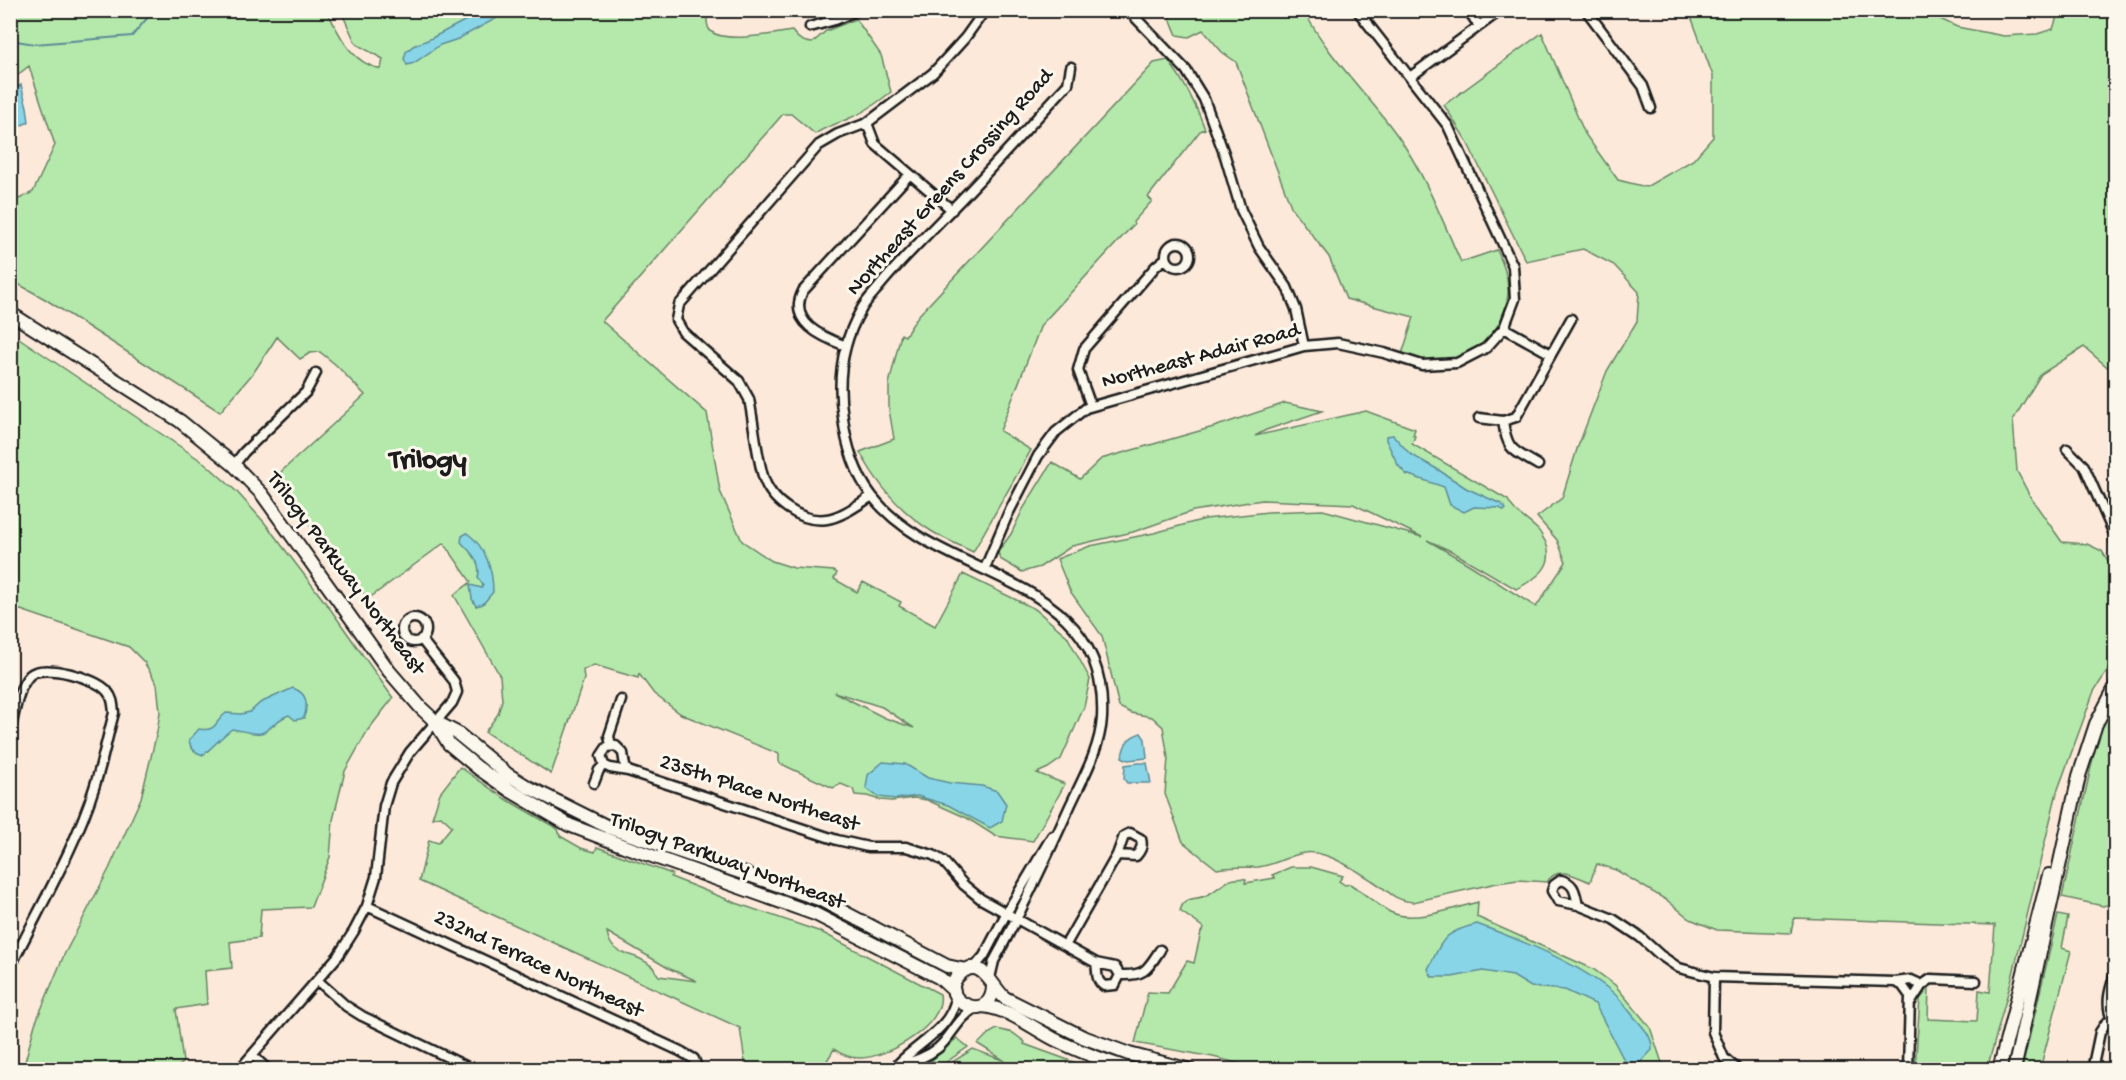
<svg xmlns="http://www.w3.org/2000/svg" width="2126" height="1080" font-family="'Gochi Hand',sans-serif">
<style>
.green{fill:#b4e9ab;stroke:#688264;stroke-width:1.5;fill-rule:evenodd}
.water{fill:#88d5e7;stroke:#5d8b96;stroke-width:1.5}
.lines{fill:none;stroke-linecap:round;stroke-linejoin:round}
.stream{stroke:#5d8b96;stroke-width:2}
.street-casing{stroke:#1c1c1c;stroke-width:13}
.secondary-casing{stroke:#1c1c1c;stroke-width:16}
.street{stroke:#fbf7ec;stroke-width:8}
.secondary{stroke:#fbf7ec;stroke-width:12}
.labels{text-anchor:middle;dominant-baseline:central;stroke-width:6;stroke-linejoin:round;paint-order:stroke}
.street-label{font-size:22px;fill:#1c1c1c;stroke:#fbf7ec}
.district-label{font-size:28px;font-weight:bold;fill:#1c1c1c;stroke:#fbf7ec}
</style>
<rect width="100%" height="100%" fill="#fce9da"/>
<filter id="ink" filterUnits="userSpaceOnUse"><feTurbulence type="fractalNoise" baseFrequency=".0167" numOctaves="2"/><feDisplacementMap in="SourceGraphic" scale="12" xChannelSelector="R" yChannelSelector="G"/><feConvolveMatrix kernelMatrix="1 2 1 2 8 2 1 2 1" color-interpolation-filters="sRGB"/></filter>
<g filter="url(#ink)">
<path class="green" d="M11,11H327C340,36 351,63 381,69L383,59L356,44L341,11H707C707,17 706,24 709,29C719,45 776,33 792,31C798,39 802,42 812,43L826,31L856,19L881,55L891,92C878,102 865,112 850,118C838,124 826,126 815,134L791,114H783L602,321L707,413L720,491L742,541L772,561L794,568L834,571L837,573L834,579L857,592L863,582L901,602L899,606L935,626L963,574L1035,609L1067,636L1090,679L1084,707L1061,759L1048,768L1037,773L1065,784L1033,841L995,836L967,818L927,800L914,798L892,801L880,800L867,796L855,795L853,789L841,784L833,788L779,763V754L681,714L654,694L639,674L638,678L594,665L583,670L584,679L551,774L485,732L498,714L502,700L500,676L454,595L471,582L444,543L368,599L273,479L365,395L336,365L320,352L310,353L300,359L277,337L254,372L220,412L45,299L11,280V203L33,192L55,145L29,66L11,80ZM834,692L882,707L914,728L885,718Z
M1167,11H1304C1328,57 1367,93 1397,135C1425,174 1442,220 1461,262L1497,250C1503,264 1509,278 1508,294C1504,332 1471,364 1433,362C1422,361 1412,357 1402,354L1414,317L1346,299L1329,257L1292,209L1236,62L1222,52L1203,30L1189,37L1177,35Z
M1689,11H1899L1936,17L1957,27L2004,36L2037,34L2053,29L2059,11H2115V381L2113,372L2084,347L2041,374L2013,420L2017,471L2031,498L2062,542L2087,544L2102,551L2115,572V660L2094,691L2057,792L2013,974L1987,1069H1915L1920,999L1929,988L1928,1019L1977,1021L1979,990L1990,992L1995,925L1794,918L1791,933L1717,930L1690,919L1668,901L1616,870L1597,864L1590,882C1575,876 1558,865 1547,882L1518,880L1497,883L1413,902C1393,900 1389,891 1373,881C1359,872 1341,860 1324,855C1298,846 1284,864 1258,867C1244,868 1231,866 1217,869L1183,842L1165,794L1168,758L1163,727L1152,717L1131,713L1119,707L1102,636L1070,591L1057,559L1090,546L1154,533L1205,519L1268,512L1323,510L1422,537L1353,504L1262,500L1193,511L1133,532L1072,546L1040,567L1022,572L1000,559L998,552L1011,534L1023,509L1052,462L1080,479L1101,459L1217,426L1285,403L1322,411L1266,430L1255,436L1366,411L1415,429L1413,435L1415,436L1412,444L1508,500C1514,513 1527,519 1537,529C1541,532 1542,537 1545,541C1557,566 1536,579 1516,589L1453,552L1427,540L1470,565L1536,607L1566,562L1557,540L1537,517L1562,498L1577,449L1607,371L1637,321L1639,292L1614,265L1583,249L1526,261L1466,140L1444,105L1542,33L1585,134L1618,180L1646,187L1693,160L1713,137V76Z
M1168,60C1184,81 1196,104 1205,129L1200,131L1148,197L1152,201L1133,222L1134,224L1041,325L1000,431L1031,450L973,552C959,545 944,539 931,531C900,511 877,484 860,452L894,439L889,409V384L901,334L905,336L918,316L1154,63Z
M10,332L206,464L236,491L264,522L331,610L393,698L368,730L345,771L333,820L330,857L311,907L261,909L259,938L230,942L232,968L205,971L207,1004L176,1009L183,1062L177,1069H23L35,1024L64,955L109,869L141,798L157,732L160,712L157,684L144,662L129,647L21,610L11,611Z
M2115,697V903L2103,906L2062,897L2095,749L2103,720Z
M460,767L504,798L558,829L560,836L581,848L595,852L597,847L672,874L671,877L736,903L821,932L940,994C946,1025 887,1058 860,1058C850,1058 842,1055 834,1049L825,1064L790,1067L787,1069H746L740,1028L419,881L429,840L438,843L452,826L441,816L432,818L440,793ZM607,932L668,968L697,981L659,976C656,973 654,967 650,965C633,950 611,959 607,932Z
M1291,867H1311L1343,876L1339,881L1345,885L1350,884C1364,893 1376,904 1390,912C1413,924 1454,908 1478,902L1477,917L1593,969L1615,985L1650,1027L1664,1069H1261L1213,1057L1135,1043L1148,992L1168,993L1187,961L1194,963L1201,932L1204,928L1180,911C1184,895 1196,901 1207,895C1223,887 1226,876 1246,879L1245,883L1275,878L1272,875Z
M2058,915L2068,917L2062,948L2071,951L2040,1069H2022Z
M997,1029L1013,1033L1025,1042L1024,1044L1093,1069H941L973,1049L1005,1061L978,1044L988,1034Z
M957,1038L968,1047L945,1063L932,1066L930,1062Z"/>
<path class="water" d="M485,10L510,11L458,39L440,45L414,63L407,65L404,59L406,52L413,46L430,39Z
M21,85L27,107L29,122L15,128L11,126V91Z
M1393,435L1410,454L1437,469L1466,488L1501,504L1506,509L1504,511L1500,508L1474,507L1464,512L1450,505L1444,487L1406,474L1398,465L1386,440V436Z
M467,533C486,547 493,570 493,592L483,604L476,606L472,599L470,585L482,588L483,585L478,578C482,561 471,553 461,542L462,536Z
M293,688C308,694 308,704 304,718L295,720L289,715C276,719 270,731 261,733C254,735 240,730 232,729C221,737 213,747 203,755C194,752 190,748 189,740L199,729C217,732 214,722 226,713L241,714L250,712L260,703Z
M1141,733L1145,739L1147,758L1128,760L1122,757C1124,744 1128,737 1141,733Z
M883,762L905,764L928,778L950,783L982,786L997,791L1006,804L1002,821L990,828L948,805L917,796L896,799L878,797L866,788L868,775Z
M1139,763H1147L1151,783H1127L1124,779L1125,765Z
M1477,924C1520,940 1574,961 1610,990C1620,997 1627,1009 1635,1018C1643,1027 1653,1037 1652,1050L1640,1063L1625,1062L1595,1004L1565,990L1531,987L1513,976L1483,971L1452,977H1432L1428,969C1444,938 1442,933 1477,924Z"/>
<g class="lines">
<path class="stream" d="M10,40L35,44L132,36L154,10"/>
<defs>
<path id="street" d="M1128,10L1186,70L1204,99L1225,156L1241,210L1259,247L1287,287L1296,309L1304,346
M1468,10L1479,26
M1586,10L1643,86L1651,108
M810,27L835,20L857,10
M1410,77L1501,10
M867,123L875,144L952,210
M1166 255a12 12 0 1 1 24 0a12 12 0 1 1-24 0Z
M1504,328L1551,354
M846,346C822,337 787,322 803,291L910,174
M1091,406L1078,370L1084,349L1156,266L1166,258
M1479,418L1503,421L1516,417L1571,319
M1503,421C1507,451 1513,450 1538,465
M2067,449L2084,466L2114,534L2116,547
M234,465L244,452L306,392L316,373
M872,496C859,504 842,517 827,519C801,523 770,501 763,476C756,451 754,424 749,399L739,381L683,332L676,320L679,305L819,145L838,134L867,123L933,73L965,38L985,10
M985,568L1008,514L1038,456L1056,432L1086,408L1304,346L1338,343L1384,353L1422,365L1457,363L1486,348L1504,328L1515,299L1513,266L1448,126L1357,10
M402 630a12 12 0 1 1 24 0a12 12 0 1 1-24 0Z
M10,731C15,714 17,688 30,675C43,663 97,678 107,691C113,698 113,704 114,713C107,738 102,764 94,788C75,849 38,910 10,968
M611,745L609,736L621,700
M628,771L610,768L604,765L601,756L607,747L616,746L623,753L625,766L628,771L837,840L868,847H906L933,855L943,861L964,885L981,899L1096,963L1115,967L1120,975L1115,985L1104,986C1095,980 1098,973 1096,963
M594,783L599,770L604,765
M1578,905C1575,893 1575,883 1561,880L1554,885L1552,891L1558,901L1578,905L1613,919L1640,937L1660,955L1679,968L1714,977L1895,982L1911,980L1922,985L1931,979L1976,981
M367,906L680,1051L694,1059L698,1070
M1066,944L1117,855L1124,836L1130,833L1141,839C1143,846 1141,850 1136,856L1117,855
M973,969L984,956L1007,912L1052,836
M1120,975C1145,976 1147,970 1160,950
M1714,977L1713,1032L1724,1058L1738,1070
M990,978L994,961C1022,911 1046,859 1070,806C1083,778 1100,749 1102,718C1109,570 940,584 872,496C855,474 846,444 843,418C837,381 842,343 861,310C865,302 872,295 878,288C899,262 923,239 946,215C988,173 1027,128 1068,84L1071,67
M317,980L346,1006L362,1016L474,1070
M1895,982L1902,985L1910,996L1908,1070
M1911,1002L1922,985
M2112,1020C2105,1002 2110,989 2116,971
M252,1055L268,1070
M898,1064C918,1043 952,1028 956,997
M239,1070L338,956L354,931L367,906L376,877L384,806L391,783L410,752L452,703L457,692L454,681L421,639
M886,1070C904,1063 922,1061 938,1048C952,1036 959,1016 976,1008
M2092,1070L2100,1032L2106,1023L2116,1019"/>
<path id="secondary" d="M10,313L180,421L234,465L262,494L389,671L421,708L436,722L457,733L507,774L528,787L608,827L819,899L947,966L966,970
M436,723L449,744L478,768L511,791L569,825L624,846L815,914L940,978L954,991
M993,984C994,1028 934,1000 959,975C981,953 992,988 1005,998L1083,1037L1129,1054L1190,1070
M982,1006C1008,1008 1031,1027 1054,1039C1080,1052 1105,1061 1133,1070
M1999,1070L2049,875
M2014,1070L2079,776L2096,724L2116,686"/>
</defs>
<use href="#street" class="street-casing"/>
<use href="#secondary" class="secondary-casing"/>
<use href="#street" class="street"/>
<use href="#secondary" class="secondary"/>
</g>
</g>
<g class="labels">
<g class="street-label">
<text transform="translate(951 183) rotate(-48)">Northeast Greens Crossing Road</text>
<text transform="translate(1201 357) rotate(-15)">Northeast Adair Road</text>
<text transform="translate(345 574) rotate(53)">Trilogy Parkway Northeast</text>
<text transform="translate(759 794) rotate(18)">235th Place Northeast</text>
<text transform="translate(727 862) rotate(20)">Trilogy Parkway Northeast</text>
<text transform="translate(538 965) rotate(25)">232nd Terrace Northeast</text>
</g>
<g class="district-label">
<text x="428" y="461">Trilogy</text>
</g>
</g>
<rect width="2126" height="1080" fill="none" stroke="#fbf7ec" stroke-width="36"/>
<rect x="18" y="18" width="2090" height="1044" fill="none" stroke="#1c1c1c" stroke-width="2" filter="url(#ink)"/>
</svg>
